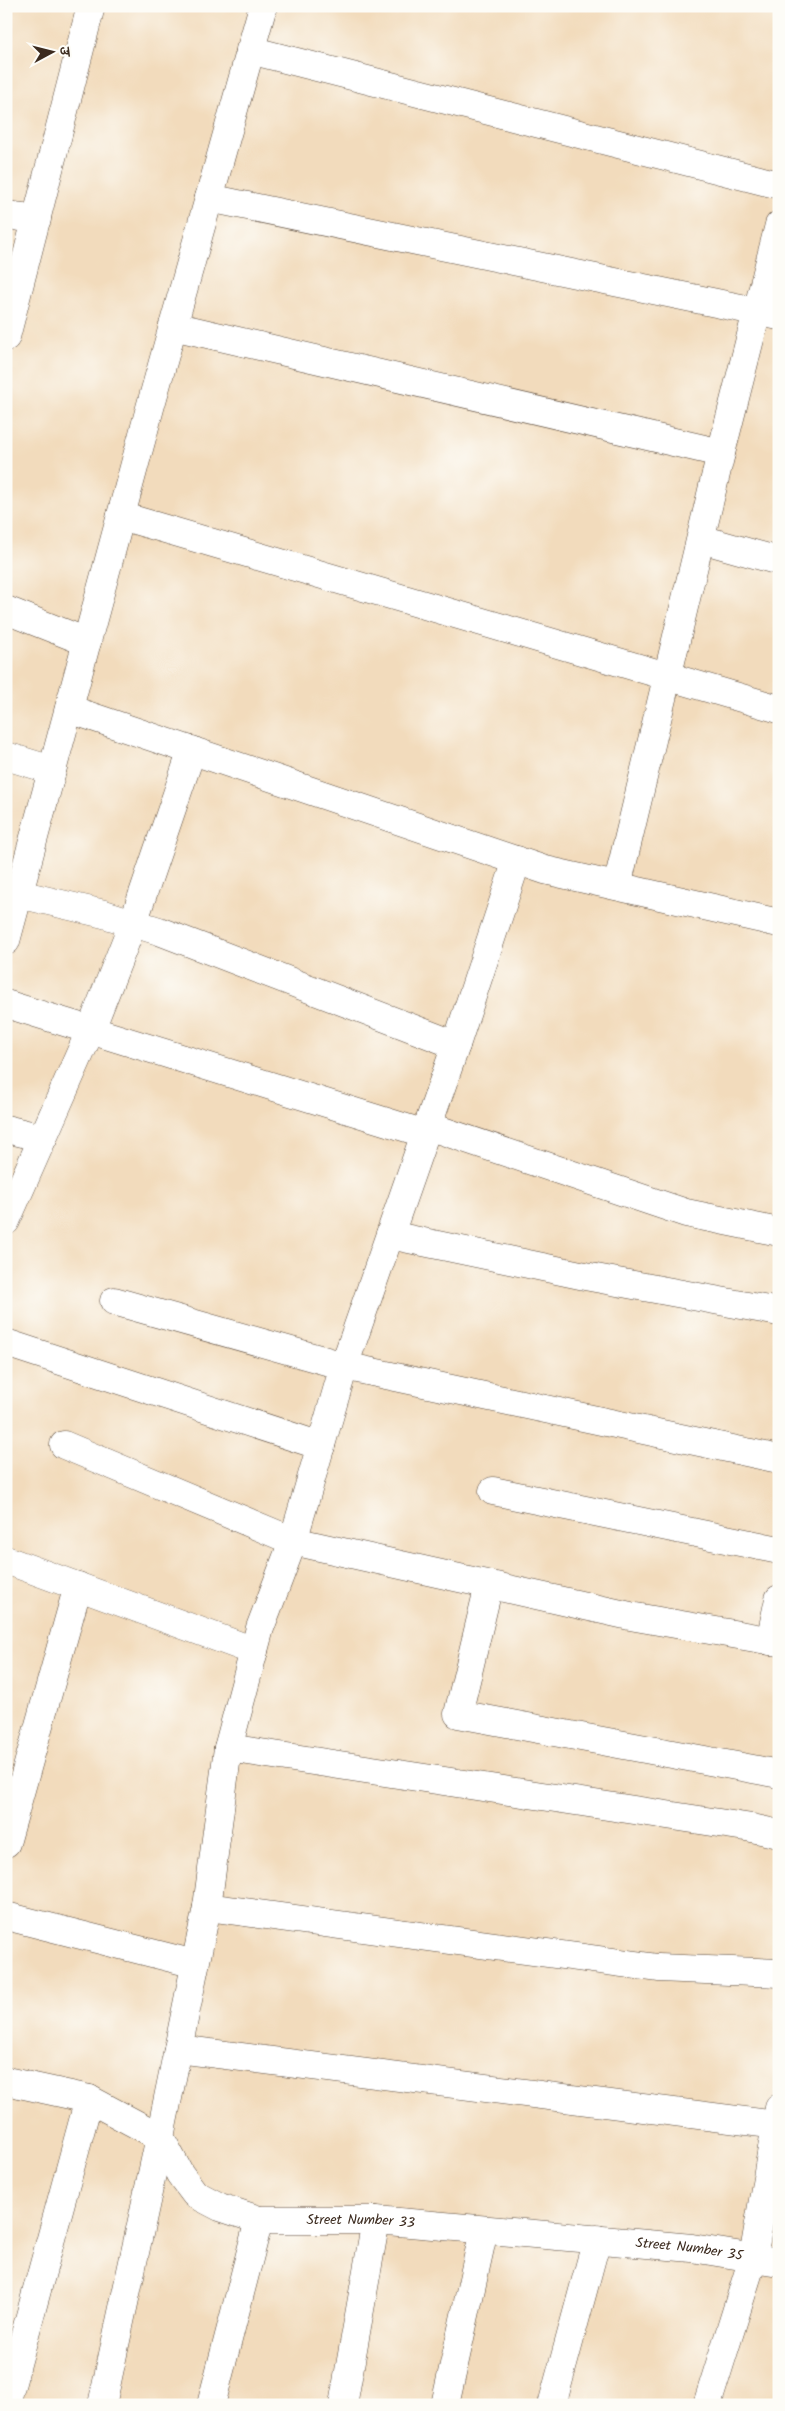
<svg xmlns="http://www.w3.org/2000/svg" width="785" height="2411" font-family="Kalam,'Playpen Sans Deva',sans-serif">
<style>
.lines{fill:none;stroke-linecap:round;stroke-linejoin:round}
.minor-casing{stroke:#564536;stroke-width:29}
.minor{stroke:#fff;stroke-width:28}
.labels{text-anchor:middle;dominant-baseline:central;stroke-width:5;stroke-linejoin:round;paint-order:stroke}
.street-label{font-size:14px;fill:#3b2a1e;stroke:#fdfcf7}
</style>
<rect width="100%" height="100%" fill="#fdfcf7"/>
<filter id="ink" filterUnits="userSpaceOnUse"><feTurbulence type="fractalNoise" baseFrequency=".02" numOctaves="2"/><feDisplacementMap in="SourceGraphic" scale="10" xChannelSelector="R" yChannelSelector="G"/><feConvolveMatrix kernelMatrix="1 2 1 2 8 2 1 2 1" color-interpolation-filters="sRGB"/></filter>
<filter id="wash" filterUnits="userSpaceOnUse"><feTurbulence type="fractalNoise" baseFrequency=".0096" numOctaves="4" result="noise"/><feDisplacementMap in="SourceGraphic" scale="20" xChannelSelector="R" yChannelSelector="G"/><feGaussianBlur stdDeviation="1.12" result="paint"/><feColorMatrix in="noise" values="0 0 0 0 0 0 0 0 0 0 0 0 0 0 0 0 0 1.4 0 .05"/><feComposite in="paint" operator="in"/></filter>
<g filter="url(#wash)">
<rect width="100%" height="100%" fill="#f2dbbc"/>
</g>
<g filter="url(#ink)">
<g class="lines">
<defs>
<g id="minor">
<path d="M250,50L779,185"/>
<path d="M209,198L779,316"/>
<path d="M6,215L37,219"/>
<path d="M173,326L721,453"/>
<path d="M6,337L91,6"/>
<path d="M121,516L779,709"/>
<path d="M701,539L779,561"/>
<path d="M6,610L87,642"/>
<path d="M69,709L545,870L779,923"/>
<path d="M6,756L52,770"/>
<path d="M617,886L721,453L779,225"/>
<path d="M6,891L104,914L159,931L456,1045"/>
<path d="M6,941L150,408L263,6"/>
<path d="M6,1004L426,1134"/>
<path d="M428,1126L686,1213L779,1232"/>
<path d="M6,1129L43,1138"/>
<path d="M6,1221L91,1029L133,923L192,750"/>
<path d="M390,1235L585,1276L779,1312"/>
<path d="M114,1301L344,1366L779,1459"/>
<path d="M6,1343L321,1446"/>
<path d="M64,1445L293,1541L630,1616L779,1642"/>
<path d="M493,1491L779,1550"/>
<path d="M6,1560L254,1651"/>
<path d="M489,1585L458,1714L779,1774"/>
<path d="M770,1641L779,1599"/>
<path d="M228,1748L752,1828L779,1834"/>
<path d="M6,1843L78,1586"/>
<path d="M207,1907L658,1968L779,1973"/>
<path d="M6,1916L195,1964"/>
<path d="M178,2049L776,2125"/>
<path d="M6,2081L89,2099L160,2137"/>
<path id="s1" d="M160,2137L180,2174L195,2194L220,2207L259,2220H376L692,2248L779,2262"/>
<path d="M6,2404L89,2099"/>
<path d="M102,2405L160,2137L207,1907L228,1748L260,1628L293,1541L344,1366L456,1045L517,860"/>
<path d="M211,2405L259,2220"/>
<path d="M343,2405L376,2220"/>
<path d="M445,2405L484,2230"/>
<path d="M552,2405L597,2239"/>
<path d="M707,2405L753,2258L779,2108"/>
</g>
</defs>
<use href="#minor" class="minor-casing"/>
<use href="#minor" class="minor"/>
</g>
</g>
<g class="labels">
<g class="street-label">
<text stroke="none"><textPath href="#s1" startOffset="238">Street Number 33</textPath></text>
<text stroke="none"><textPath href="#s1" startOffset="568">Street Number 35</textPath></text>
</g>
</g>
<rect width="785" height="2411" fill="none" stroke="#fdfcf7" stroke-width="25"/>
<g transform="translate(52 52) rotate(83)" stroke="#fdfcf7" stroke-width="4" paint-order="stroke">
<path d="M0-4L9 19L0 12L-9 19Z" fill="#3b2a1e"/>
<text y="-8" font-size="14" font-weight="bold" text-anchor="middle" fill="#3b2a1e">उ</text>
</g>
</svg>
